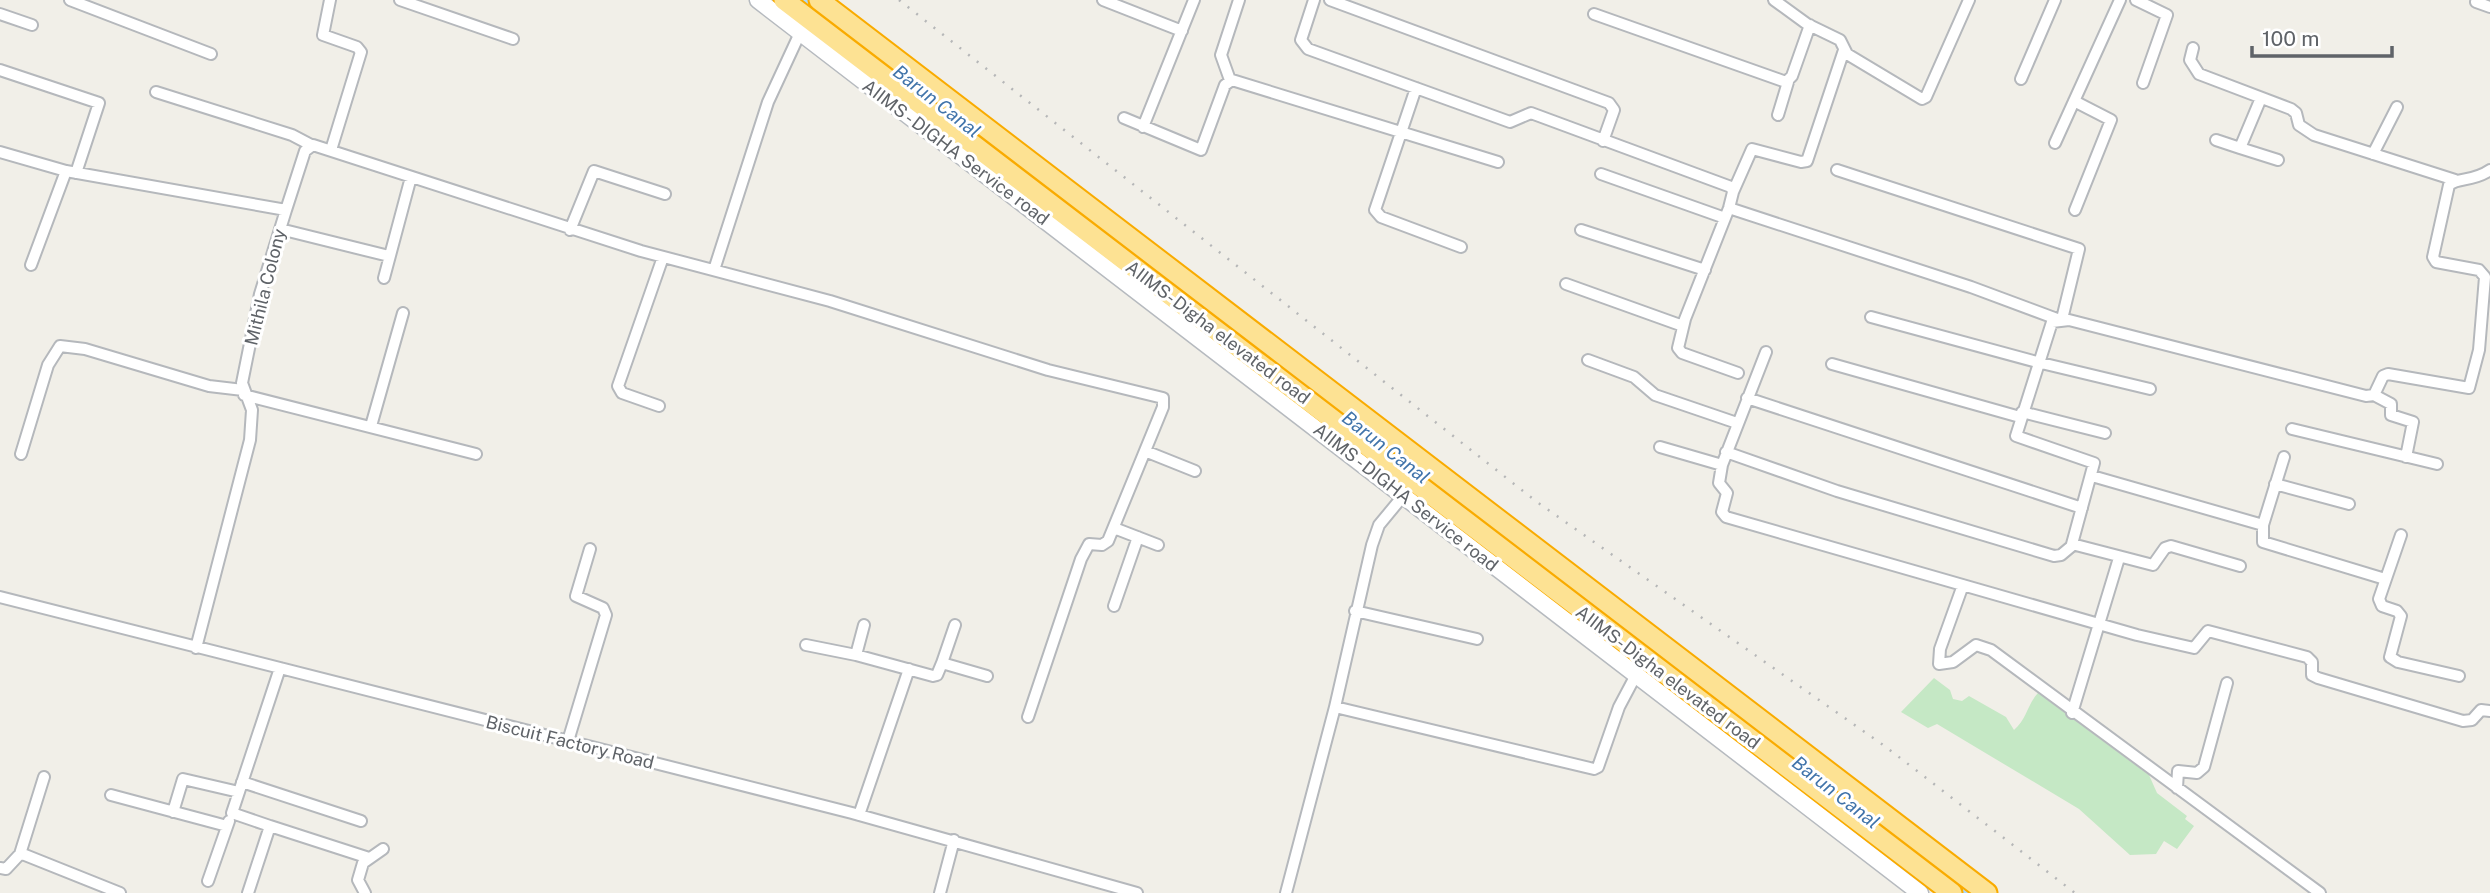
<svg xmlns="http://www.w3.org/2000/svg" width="2490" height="893" font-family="'Public Sans',sans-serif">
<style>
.green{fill:#c5e8c5}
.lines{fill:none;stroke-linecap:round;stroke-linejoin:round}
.canal{stroke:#aadaff;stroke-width:10}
.street-casing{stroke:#b5b8bc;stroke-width:14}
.secondary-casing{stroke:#b6babf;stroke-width:19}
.highway-casing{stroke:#f9ab00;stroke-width:23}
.street{stroke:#fff;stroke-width:10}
.secondary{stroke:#fff;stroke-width:16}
.highway{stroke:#fde293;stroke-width:19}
.rail{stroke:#b6b7b8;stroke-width:2.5;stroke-dasharray:2 9;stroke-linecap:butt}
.labels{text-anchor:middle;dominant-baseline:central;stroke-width:6;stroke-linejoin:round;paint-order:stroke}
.street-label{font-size:18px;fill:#5f6368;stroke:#fff}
.water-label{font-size:19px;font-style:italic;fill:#4174aa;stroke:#fff}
</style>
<rect width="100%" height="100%" fill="#f1efe8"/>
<path class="green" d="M1934,678L1950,690L1953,699L1962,701L1969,696L2006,717L2014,730C2027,719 2027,705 2038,693L2149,775L2157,793L2187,816L2185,819L2194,826L2177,849L2164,841L2156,854L2130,855L2079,809L1937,724L1928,728L1901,712Z"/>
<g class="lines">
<path class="canal" d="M805,0L821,12
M1155,269L1875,822
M1949,878L1968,893"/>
<defs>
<path id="street" d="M70,0L211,54
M330,0L323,35L357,47L361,52L331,150
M400,0L513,39
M1103,0L1182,31
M1314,0L1301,40L1308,49L1510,122L1531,113L1731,187L1733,192L1729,208L1685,319L1678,348L1682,353L1738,373
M1330,0L1609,103L1614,110L1603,141
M1774,0L1807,24L1840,40L1847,54L1922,99L1926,97L1969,0
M2136,0L2167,15L2143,83
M2476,2L2490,7
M0,14L32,25
M1594,14L1786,82L1792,76L1810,25
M2193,48L2190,60L2199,74L2291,109L2296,113L2299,125L2314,135L2455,180
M0,70L99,103L76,173
M2021,79L2055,0
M1230,80L1221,55L1239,0
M1416,88L1375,210L1381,217L1461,247
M156,92L292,135L311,145
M2261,98L2240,148L2278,160
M2074,101L2111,120L2075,210
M1778,115L1788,82
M1124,118L1201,150L1225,85L1232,80L1498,162
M1143,127L1194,0
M2216,140L2240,148
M2055,143L2120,0
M0,152L66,171L286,210L260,294L242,383L252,410L250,440L196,648
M2373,154L2397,107
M1837,170L2079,249L2062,319
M1601,174L1725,218
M1733,192L1752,149L1801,162L1807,161L1844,50
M1729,208L1971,287L2057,319
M286,210L305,151L313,145L641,251L830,301L1048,370L1163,398V407L1108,541L1102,545L1089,544L1081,559L1028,717
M280,229L389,256
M570,230L594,171L665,194
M1581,230L1705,270
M31,265L66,171
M714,270L768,102L800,33
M384,278L411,177
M1566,284L1683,326
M1871,317L2037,362L2150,389
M1766,352L1722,465L1719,483L1727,493L1722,512L1726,517L2137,635L2194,648L2208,631L2307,657L2312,662V675L2318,678L2463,721L2472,720L2481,710L2490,711
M1588,360L1634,377L1655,395L1737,423
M1832,364L2020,417
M244,395L476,454
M2374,395L2391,404V415L2413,422L2406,457
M1747,398L2082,508
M659,406L622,393L618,386L663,257
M2022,412L2105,433
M371,426L403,313
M2292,429L2437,464
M1660,447L1722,465
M1145,451L1195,471
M1726,452L1837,491L2054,556L2061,555L2073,545
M21,454L48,365L60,346L85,349L209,386L243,390
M2284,457L2263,525V542L2385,579
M2092,476L2263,525
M2275,484L2349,504
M1114,528L1158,545
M2401,535L2379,599L2382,606L2397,611L2401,616L2390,657L2398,662L2459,676
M2240,566L2171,546L2165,548L2153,565L2072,544L2094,463L2016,436L2052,322L2069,320L2366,396L2374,395L2383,376L2388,374L2469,388L2479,350L2485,277L2479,270L2436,262L2433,257L2449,185C2458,177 2473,182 2490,170
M1963,585L1940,649L1939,664L1953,662L1976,645L1991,650L2320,893
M0,597L852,813L1137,893
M1114,606L1138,537
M1355,611L1477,639
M864,625L856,655L933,676L937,675L942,663L987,676
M806,645L856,655
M942,663L955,625
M1335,707L1594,769L1598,767L1619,707L1637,673
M2072,713L2119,558
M568,741L606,615L603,608L576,596L590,549
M242,782L361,821
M2177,788L2178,771L2197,773L2204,767L2227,683
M111,795L227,826
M173,812L183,779L239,792
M859,815L909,669
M270,826L369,858
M20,854L44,777
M0,868L6,869L20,854L25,855L120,893
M208,881L229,821
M248,893L270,826L232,813L280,668
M365,893L358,880L363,863L383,849
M940,893L954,840
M1286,893L1335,707L1372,545L1379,525L1403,496"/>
<path id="secondary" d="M758,0L1920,893"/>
<path id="highway" d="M784,0L1952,893
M819,0L1987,893"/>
</defs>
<use href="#street" class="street-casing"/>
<use href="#secondary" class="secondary-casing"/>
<use href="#highway" class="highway-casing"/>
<use href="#street" class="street"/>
<use href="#secondary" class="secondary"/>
<use href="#highway" class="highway"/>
<path class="rail" d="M899,0L1537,502L1886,747L2075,893"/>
</g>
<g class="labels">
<g class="street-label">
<text transform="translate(956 152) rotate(37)">AIIMS - DIGHA Service road</text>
<text transform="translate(265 287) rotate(-76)">Mithila Colony</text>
<text transform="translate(1218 332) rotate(37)">AIIMS- Digha elevated road</text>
<text transform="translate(1406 497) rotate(38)">AIIMS - DIGHA Service road</text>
<text transform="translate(1668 677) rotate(37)">AIIMS- Digha elevated road</text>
<text transform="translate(570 742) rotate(14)">Biscuit Factory Road</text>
</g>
<g class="water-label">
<text transform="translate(937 101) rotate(38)">Barun Canal</text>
<text transform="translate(1386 447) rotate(38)">Barun Canal</text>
<text transform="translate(1836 792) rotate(38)">Barun Canal</text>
</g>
</g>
<path d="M2252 46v10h140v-10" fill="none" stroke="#5f6368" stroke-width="3.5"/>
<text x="2262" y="46" font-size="21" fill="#5f6368" stroke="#ffffff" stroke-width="5" paint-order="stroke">100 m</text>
</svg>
